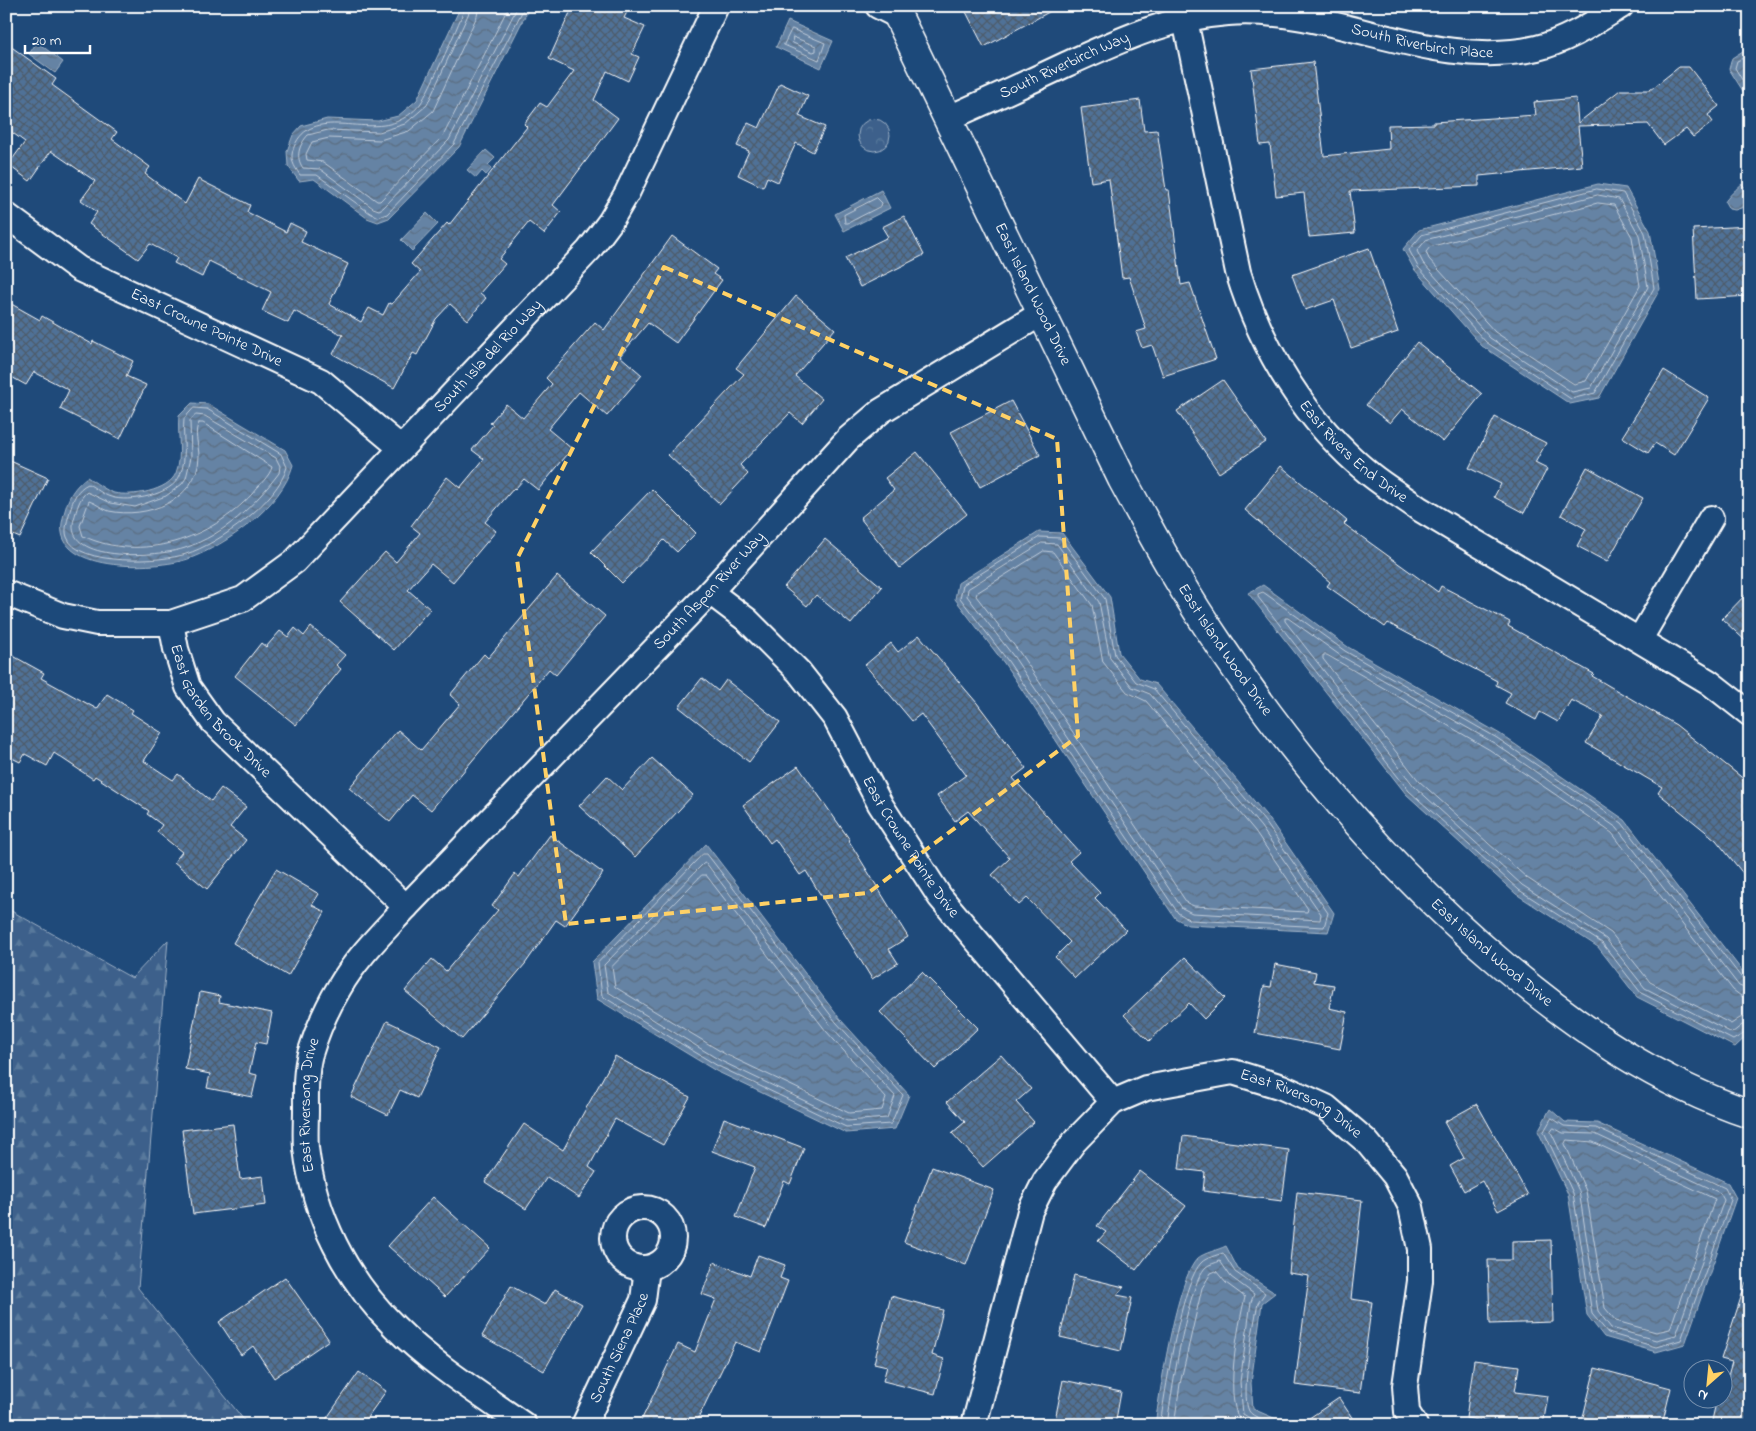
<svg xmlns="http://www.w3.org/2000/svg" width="1756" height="1431" font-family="'Indie Flower',sans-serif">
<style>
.forest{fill:url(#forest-firs);stroke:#9eb0c5}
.park{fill:url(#park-crowns);stroke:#9eb0c5}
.water{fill:url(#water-waves);stroke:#a3b5c8}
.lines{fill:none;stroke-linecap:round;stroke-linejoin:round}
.shore{stroke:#c1cddb;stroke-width:1}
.building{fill:url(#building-cross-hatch);stroke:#fff}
.street-casing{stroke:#fff;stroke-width:28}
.secondary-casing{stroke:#fff;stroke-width:31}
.street{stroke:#1f4a7a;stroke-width:24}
.secondary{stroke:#1f4a7a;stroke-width:28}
.marked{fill:none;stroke:#ffd166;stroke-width:4;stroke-dasharray:10 6;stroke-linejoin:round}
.labels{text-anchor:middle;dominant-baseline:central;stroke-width:5;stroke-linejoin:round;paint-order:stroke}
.street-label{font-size:16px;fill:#fff;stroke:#1f4a7a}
</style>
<defs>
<pattern id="forest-firs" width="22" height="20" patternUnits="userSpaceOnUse" patternTransform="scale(1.25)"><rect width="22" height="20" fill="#3c618b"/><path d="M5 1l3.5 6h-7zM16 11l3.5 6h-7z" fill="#59799c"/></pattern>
<pattern id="park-crowns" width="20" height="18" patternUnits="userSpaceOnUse" patternTransform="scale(1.25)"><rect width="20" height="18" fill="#3c618b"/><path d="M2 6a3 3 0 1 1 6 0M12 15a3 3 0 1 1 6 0" fill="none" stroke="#59799c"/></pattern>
<pattern id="water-waves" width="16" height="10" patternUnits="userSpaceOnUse" patternTransform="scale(1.25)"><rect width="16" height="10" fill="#6583a4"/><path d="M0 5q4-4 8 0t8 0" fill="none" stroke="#5b6d81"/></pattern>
<pattern id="building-cross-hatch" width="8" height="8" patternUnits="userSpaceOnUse" patternTransform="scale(1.25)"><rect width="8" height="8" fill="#507197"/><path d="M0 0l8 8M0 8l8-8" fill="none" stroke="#4e5b6a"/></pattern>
</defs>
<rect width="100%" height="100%" fill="#1f4a7a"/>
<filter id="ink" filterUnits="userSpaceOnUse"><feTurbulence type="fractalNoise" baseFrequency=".02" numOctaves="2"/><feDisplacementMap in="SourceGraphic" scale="10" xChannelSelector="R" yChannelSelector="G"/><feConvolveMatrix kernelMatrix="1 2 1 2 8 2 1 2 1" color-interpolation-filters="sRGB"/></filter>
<g filter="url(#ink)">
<path class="forest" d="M6,908L132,978L168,940L138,1288L248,1425H6Z"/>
<path class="park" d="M858 135a16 16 0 1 1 32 0a16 16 0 1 1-32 0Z"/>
<path class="water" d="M461,6H530L459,147L389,218L378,222L367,218L314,179L299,181L288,166L287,151L293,135L301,126L327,119L378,121L398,116L417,100Z
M788,21L833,41L821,68L776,47Z
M37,42L63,62L55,73L29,54Z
M1746,49L1750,50V102L1729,69L1732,58Z
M486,150L495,158L488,165L492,168L486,175L482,171L476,178L467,170Z
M1598,184L1626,188L1650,231L1660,289L1599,398L1570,404L1482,346L1414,269L1403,249L1419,230Z
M1742,184L1750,192V205L1735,210L1729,209L1725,202C1726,199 1739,186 1742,184Z
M881,190L890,208L844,231L835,214Z
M427,213L438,224L412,251L401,240Z
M192,403L208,404L285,450L293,465C282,506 227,545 188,559C156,570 48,574 63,518C68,498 71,490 87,477C95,482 105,490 114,493C131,497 169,491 176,473C183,455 177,434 179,416Z
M1039,532L1062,533L1110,597L1119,653L1140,679L1156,684L1270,820L1334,913L1328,932L1188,925L1175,918L1004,663L955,599L958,583Z
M1263,585L1348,647L1500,734L1625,820L1750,981V1033L1735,1047L1637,997L1598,947L1516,894L1406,794L1248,593Z
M706,844L840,1019L909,1095L895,1129L846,1133L716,1071L597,999L592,962Z
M1550,1109L1565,1122L1597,1123L1728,1183L1736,1198L1685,1344L1656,1352L1604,1337L1587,1315L1568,1194L1538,1131Z
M1226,1246L1238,1269L1275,1293L1262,1303L1251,1383L1253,1409L1283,1422L1281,1425H1155C1160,1392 1176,1279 1198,1258C1204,1253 1218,1250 1226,1246Z"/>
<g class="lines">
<path class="shore" d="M465,6C464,15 427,94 421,103C417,109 407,117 400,120C367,138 311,104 294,147C289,159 294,166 300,175H317L370,213L378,217L387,214L454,144L525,6
M472,6L427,105L405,124L379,132L328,130L308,135C299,145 295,157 303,168L320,169L373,208L379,210L383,208L449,140L518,6
M479,6L477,16L433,111L409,131L380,140L329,138L312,142L306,154L307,160L323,162L377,201H380L443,136L509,6
M792,29L825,43L819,60L784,45Z
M793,37L816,46V51L813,52L793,43Z
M1750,55L1737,61L1735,68L1750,93
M1597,189L1623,193L1645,233L1654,288L1595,393L1571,399L1486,342L1418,267L1409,250L1422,235Z
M1598,195L1619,199L1639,235L1648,287L1591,388L1572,392L1490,338L1423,263L1417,251L1426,240Z
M877,198L882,203L881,206L848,223H845L844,215Z
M1598,203L1614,205L1632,237L1640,286L1586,381L1574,384L1495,332L1429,259L1426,252L1430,247Z
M194,408L207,409L281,454L287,467C278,501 219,544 186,554C163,562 77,567 67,537C64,529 68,519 70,511C73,499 77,489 88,484C96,488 103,495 111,497C129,503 173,495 180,475C188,457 182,438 184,419Z
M196,415L205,416L276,458L280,466L279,473C254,506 225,534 185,548C159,557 62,564 74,519C77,509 79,498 87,492L110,503L135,507L166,496L182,484L186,478L191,457L190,421Z
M199,423H203L272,467C270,476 258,486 252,494C211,539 141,563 83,536L80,526L89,501C96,503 102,509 109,511C146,519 198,501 199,456C199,446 193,431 199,423Z
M1040,537L1060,538L1105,599L1115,655L1136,682L1154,689L1266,823L1328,913L1324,927L1190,920L1178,913L1008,661L960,598L963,585Z
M1042,543L1057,544L1099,602L1110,658L1132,687L1150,694L1261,827L1321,914L1320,920L1192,913L1182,908L1014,657L967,596L968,589Z
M1044,551L1053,552L1092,605L1103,662L1127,692L1146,701L1255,831L1308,909L1307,912L1194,906L1187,903L1020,653L976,596L977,593Z
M703,854H707L836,1022L903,1095L891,1124L846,1127L718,1066L602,996L598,963Z
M706,863L831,1026L895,1096L887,1118L847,1121L721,1061L608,992L604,965L703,864Z
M702,875H706L826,1031L886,1098L882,1110L849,1113L725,1054L615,987L612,967Z
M1750,984L1744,981L1622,823L1497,738L1345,651L1263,592L1258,594V597L1409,791L1519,890L1602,943L1641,993L1733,1040L1750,1030
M1750,990L1739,986L1617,828L1494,743L1341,656L1288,618H1285V621L1414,786L1522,885L1606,939L1645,988L1732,1033L1742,1025L1750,1024
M1750,997L1741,996L1733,990L1612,833L1490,750L1327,655H1323V659L1419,781L1527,878L1611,933L1650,982L1731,1024L1740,1018L1750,1016
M1552,1118L1564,1126L1596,1128L1725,1188L1731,1200L1681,1340L1656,1347L1608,1333L1592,1314L1573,1193L1544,1132Z
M1554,1128L1563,1133L1595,1134L1720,1193L1724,1200L1676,1335L1656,1340L1611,1328L1598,1311L1579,1191L1551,1132Z
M1567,1140L1593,1142L1715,1199L1670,1329L1656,1332L1616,1321L1605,1308L1586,1191L1565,1144Z
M1160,1425C1165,1394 1181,1281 1202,1262C1206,1258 1217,1255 1223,1253L1235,1272L1265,1293L1258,1303C1254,1324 1240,1394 1249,1411C1252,1417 1270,1422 1276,1425
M1167,1425C1171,1396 1187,1285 1206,1267C1209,1264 1216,1263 1220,1261L1231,1277L1254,1294L1251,1302L1240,1382L1243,1414L1261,1425
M1174,1425L1180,1384L1202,1288L1211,1273L1216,1271L1226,1283L1245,1297C1239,1323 1221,1407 1244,1425"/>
</g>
<path class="building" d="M573,6H630L624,18L645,27L632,54L639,57L628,81L607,71L594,100L618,118L553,205L561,212L544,234L529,222L499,259L505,264L480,293L486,298L468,320L450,304L436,319L417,355L413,353L394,388L333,354L343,335L294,311L288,323L262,311L271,292L209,261L202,277L174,263L177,258L150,244L138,259L89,224L97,212L81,200L95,181L51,151L30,181L8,165L25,142L6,128V43L56,79L52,85L117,132L112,139L150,167L145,174L185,204L198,179L250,205L247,212L286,232L290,223L306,231L301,242L348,264L329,304L361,322L369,308L383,315L389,303L392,304L420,272L411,264L447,223L449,225L527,127L524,124L540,103L547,107L574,71L549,59Z
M963,6H1060L984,47Z
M1313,62L1324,156L1389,149L1388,125L1434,124V122L1536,115L1534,102L1576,98L1578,123L1620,90H1650L1679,67H1689L1719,106L1708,115L1713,122L1693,137L1686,129L1664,145L1648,124L1578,126L1582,166L1479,176V186L1350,191L1355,233L1309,237L1304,193L1276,196L1270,144L1260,145L1251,69Z
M780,83L808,96L799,116L825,127L813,152L796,143L778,182L767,177L763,187L738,175L749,151L737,146L748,123L759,128Z
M1140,100L1144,131L1157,130L1166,190H1169L1181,285L1190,283L1216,359L1163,376L1152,345L1142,348L1136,332L1146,329L1129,277L1122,278L1109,179L1091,182L1081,108Z
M904,216L924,255L860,287L845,258L888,237L882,227Z
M1750,226V296L1697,299L1693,229Z
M672,236L717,269L713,274L722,280L676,343L648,323L620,356L642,375L607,416L579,392L548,429L572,449L538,490L524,479L515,489L514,488L485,522L496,531L453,582L431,564L408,590L430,609L394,650L340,602L385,552L396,562L420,533L411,526L447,477L460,488L484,459L472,450L493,425L490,423L506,404L523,418L552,384L546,378L595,322L604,330Z
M1369,248L1398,332L1351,348L1334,300L1305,310L1292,275Z
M796,296L835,329L795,376L822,399L802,423L790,413L740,465L748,474L720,504L668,455L744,374L736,368Z
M6,301L40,320L42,316L92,344L93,341L133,361L126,376L146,385L120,439L60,409L69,390L34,372L26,385L6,374Z
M1417,342L1482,394L1443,442L1402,409L1390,423L1366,405Z
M1664,370L1709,398L1674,455L1655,443L1648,453L1622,437Z
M1223,380L1266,442L1219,473L1177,411Z
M1011,401L1040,455L980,487L951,432Z
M1495,417L1546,443L1535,463L1547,469L1524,513L1494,497L1501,484L1469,468Z
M917,452L967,514L900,568L860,518L894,490L885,478Z
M6,459L48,478L20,538L6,532Z
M1281,466L1347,521L1344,524L1438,592L1441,586L1510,622L1508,626L1594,674L1592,676L1676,725L1750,784V882L1716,840L1658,793L1662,787L1586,743L1603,716L1571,700L1558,722L1540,712L1536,720L1505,703L1511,693L1496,685L1497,681L1388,623L1385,627L1327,586L1330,582L1245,510Z
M1587,467L1643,498L1607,562L1577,546L1586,529L1561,515Z
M652,489L696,533L677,552L664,540L622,583L591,552Z
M825,539L882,587L851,624L816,595L807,606L784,587Z
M557,576L605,616L556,675L549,669L431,810L412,795L390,822L349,788L398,730L421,750L460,704L450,695L484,654L488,658Z
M1750,590V645L1722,619Z
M311,627L345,655L336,665L341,669L296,725L235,676L261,643L266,647L280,631L288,637L295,628L304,636Z
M919,635L977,703L1026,768L1013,778L1079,852L1069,861L1100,893L1095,898L1126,930L1075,978L1055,957L1070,942L1027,898L1019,905L992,875L1010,858L968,811L955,821L937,796L966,775L921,714L912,721L865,665L891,643L898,652Z
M6,652L44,673L41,678L97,709L107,694L133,710L131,713L162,733L144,761L173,780L178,774L211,801L221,788L246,807L230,827L246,840L207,889L174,862L182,852L157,832L162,825L147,814L149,811L95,776L93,779L54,753L47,766L25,754L20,762L6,755Z
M702,678L718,691L726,680L780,722L749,762L679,707Z
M652,758L693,795L635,857L579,806L607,776L622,790Z
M798,766L850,840L849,841L908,937L889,949L898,963L872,979L806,871L800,875L775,839L770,843L743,805Z
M550,835L603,873L565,926L556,920L525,964L462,1039L405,991L432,959L446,971L498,910L492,906L515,874L519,877Z
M276,869L319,894L312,905L325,912L288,976L233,943Z
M1185,957L1225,998L1204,1019L1189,1003L1149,1041L1124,1015Z
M1275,964L1316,972L1314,982L1334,985L1329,1008L1347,1012L1340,1049L1255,1033L1264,986L1271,987Z
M922,972L978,1028L935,1069L880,1012Z
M200,992L220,996L219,1002L272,1013L266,1044L256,1042L249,1073L257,1075L252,1097L207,1088L210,1074L185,1069Z
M387,1021L441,1047L417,1098L400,1090L388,1115L351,1097Z
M1001,1055L1031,1089L1016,1102L1034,1122L983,1167L952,1133L965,1122L947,1102Z
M615,1056L690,1097L663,1145L615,1119L589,1167L596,1172L579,1198L547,1177L526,1209L485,1182L524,1124L563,1150Z
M1477,1104L1528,1195L1498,1211L1482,1181L1464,1191L1450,1166L1464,1158L1444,1122Z
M724,1118L804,1148L790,1184L784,1181L766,1228L736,1217L755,1167L712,1151Z
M233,1124L240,1179L263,1176L266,1205L193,1214L182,1130Z
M1183,1136L1289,1150L1282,1201L1203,1191L1205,1172L1179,1169Z
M932,1167L994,1190L966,1265L904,1242Z
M1140,1171L1186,1206L1136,1270L1098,1241L1106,1232L1097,1226Z
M1297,1192L1362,1200L1351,1299L1372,1302L1360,1393L1295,1385L1309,1276L1289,1273Z
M433,1197L490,1248L445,1297L388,1246Z
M1551,1240L1553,1322L1490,1324L1488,1260H1512V1241Z
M758,1255L785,1265L780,1278L788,1281L761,1352L735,1342L695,1425H639L678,1344L695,1352L716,1299L702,1294L714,1262L750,1276Z
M1074,1275L1124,1287L1117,1295L1132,1298L1121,1351L1060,1337Z
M285,1277L329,1340L274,1378L253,1346L241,1355L219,1322Z
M1746,1282H1750V1425H1711L1717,1398H1724V1389L1732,1362L1721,1359Z
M511,1286L545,1305L555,1289L582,1304L544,1371L482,1336Z
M891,1296L943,1310L932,1355L944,1359L935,1394L883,1381L887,1366L874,1363Z
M1474,1360L1519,1366L1515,1392L1548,1396L1543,1425H1508L1466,1418Z
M1595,1368L1671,1388L1662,1425H1614L1583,1417Z
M359,1372L386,1391L362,1425H322Z
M1063,1380L1121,1392L1115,1425H1054Z
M1339,1398L1357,1425H1299Z"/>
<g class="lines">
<defs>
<g id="street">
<path d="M878,6L898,16L901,6"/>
<path id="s1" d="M1182,6L1238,272C1262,351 1306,422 1371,475C1386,487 1403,497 1418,508L1709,682L1750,714"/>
<path id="s2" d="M947,119C987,101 1027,83 1067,64C1120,40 1169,17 1228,13C1332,5 1432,72 1537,48C1567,41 1595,22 1621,6"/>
<path id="s3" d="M6,215L79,269L321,381L401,448"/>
<path id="s4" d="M710,592L747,620L799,672L835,718L880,804L940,897L1113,1102"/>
<path id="s5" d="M6,593L63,616L97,623H171L243,599L295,561L589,250L610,222L627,193L716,6"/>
<path id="s6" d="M171,623L176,649L188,687L213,722L406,907"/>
<path d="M1640,639L1711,518"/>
<circle cx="643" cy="1238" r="30"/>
<path id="s7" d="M524,1425C480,1394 433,1365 395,1327C346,1279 314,1216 306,1148C305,1135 306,1122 306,1110C306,1092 305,1071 310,1054C317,1031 327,1008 339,988C356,958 383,932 406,907L710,592L848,439L881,411L1042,313"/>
<path id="s8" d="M584,1425L643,1300L647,1268"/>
<path id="s9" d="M974,1425L1030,1211L1045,1181L1074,1142L1113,1102L1146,1088L1233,1072L1282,1087L1326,1107L1366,1141L1395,1176L1411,1207L1420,1249V1281L1405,1386L1407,1412L1415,1425"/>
</g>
<g id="secondary">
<path id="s10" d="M898,16L1122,479C1149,529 1176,579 1207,626C1289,752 1389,869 1504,966C1579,1029 1657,1083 1750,1114"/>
</g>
</defs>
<use href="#street" class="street-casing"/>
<use href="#secondary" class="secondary-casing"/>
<use href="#street" class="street"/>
<use href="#secondary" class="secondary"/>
</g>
</g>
<path class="marked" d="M664,267L1057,439L1078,736L868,893L566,924L517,559Z"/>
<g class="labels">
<g class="street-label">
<text stroke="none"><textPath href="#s2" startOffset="499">South Riverbirch Place</textPath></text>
<text stroke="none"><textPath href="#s2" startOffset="129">South Riverbirch Way</textPath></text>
<text stroke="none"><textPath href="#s10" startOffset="309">East Island Wood Drive</textPath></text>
<text stroke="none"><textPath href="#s3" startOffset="231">East Crowne Pointe Drive</textPath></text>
<text stroke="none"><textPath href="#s5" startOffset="592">South Isla del Rio Way</textPath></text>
<text stroke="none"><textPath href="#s1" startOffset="489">East Rivers End Drive</textPath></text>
<text stroke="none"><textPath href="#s7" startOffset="1076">South Aspen River Way</textPath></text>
<text stroke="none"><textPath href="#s10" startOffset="714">East Island Wood Drive</textPath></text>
<text stroke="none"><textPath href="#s6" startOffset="104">East Garden Brook Drive</textPath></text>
<text stroke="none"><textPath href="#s4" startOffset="328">East Crowne Pointe Drive</textPath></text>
<text stroke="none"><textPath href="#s10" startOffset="1119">East Island Wood Drive</textPath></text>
<text stroke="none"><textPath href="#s7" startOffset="409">East Riversong Drive</textPath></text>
<text stroke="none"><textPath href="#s9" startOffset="559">East Riversong Drive</textPath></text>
<text stroke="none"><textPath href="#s8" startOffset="85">South Siena Place</textPath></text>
</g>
</g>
<rect width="1756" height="1431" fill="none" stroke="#1f4a7a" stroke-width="25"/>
<rect x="12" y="12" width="1731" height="1406" fill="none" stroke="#fff" stroke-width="2" filter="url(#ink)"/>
<g transform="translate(1708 1384) rotate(207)"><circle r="24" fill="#1f4a7a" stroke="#7992af"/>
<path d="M0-4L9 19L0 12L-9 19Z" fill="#ffd166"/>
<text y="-8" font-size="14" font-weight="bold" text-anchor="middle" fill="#ffffff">N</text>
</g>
<path d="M25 45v8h65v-8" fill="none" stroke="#ffffff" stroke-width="2.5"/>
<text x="32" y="45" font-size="15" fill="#ffffff" stroke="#1f4a7a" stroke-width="4" paint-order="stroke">20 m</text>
</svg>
